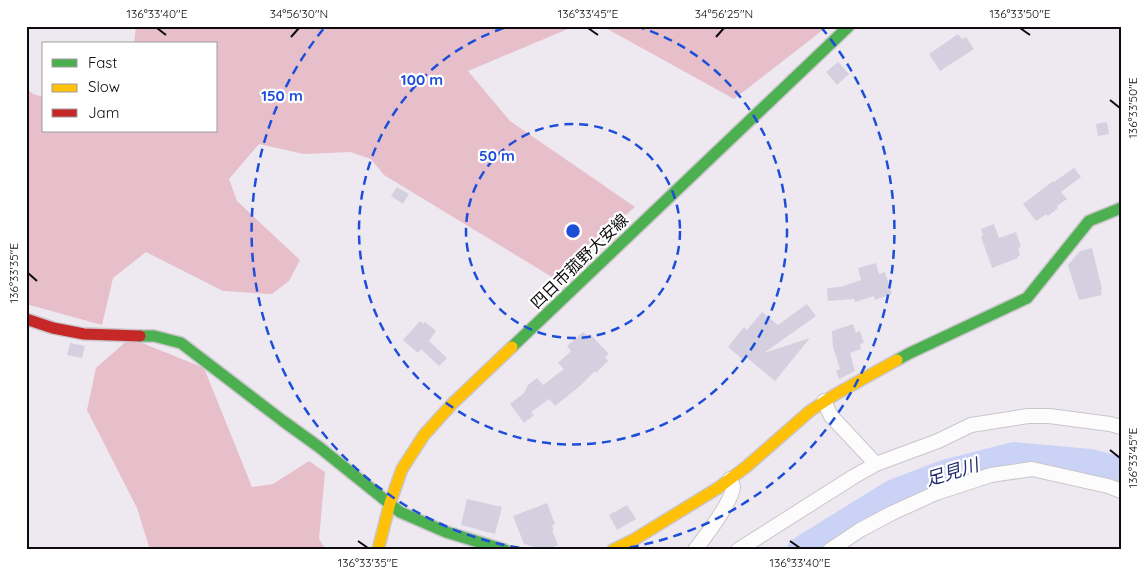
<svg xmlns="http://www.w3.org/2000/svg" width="1147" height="576" font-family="Quicksand,'Noto Sans JP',sans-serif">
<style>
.forest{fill:#e7bfcb}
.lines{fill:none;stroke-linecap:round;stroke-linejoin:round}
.river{stroke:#cad2f6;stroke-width:26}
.building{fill:#d5d0e0}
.street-casing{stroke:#cac6cb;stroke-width:16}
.fast-casing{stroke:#cac6cb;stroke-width:14}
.slow-casing{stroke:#cac6cb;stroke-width:14}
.jam-casing{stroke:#cac6cb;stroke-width:14}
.street{stroke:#fcfcfd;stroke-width:14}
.fast{stroke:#4caf50;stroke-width:11}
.slow{stroke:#ffc107;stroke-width:11}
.jam{stroke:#c62828;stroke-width:11}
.ticks{fill:none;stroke:#0e0b0f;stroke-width:2}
.ring{fill:none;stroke:#1d4ed8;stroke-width:2.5;stroke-dasharray:9 6}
.labels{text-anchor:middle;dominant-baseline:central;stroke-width:4.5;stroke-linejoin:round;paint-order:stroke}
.street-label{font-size:16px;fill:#0e0b0f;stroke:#fff}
.water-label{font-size:18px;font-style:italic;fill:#232d6f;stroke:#fff}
.centre{fill:#1d4ed8;stroke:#fff;stroke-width:2.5}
.ring-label{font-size:15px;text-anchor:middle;font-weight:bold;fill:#1d4ed8;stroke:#fff;stroke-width:4.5;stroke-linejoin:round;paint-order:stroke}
.neatline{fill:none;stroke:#0e0b0f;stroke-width:2}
.ticks-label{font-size:12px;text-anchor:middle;fill:#0e0b0f}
</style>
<rect width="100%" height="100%" fill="#eee8f0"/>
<path class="forest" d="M136,26H575L468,71L510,121L635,207L552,277L384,175L371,159L350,152L304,154L259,144L229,179L237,201L300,260L289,281L272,294L223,291L146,252L113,278L102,325L26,304V88L33,94L44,97V131H216V44H134Z
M602,26H828L734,99Z
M130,338L204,368L252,487L273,484L309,461L325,472L319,539L326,550H150L137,508L87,410L96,368Z"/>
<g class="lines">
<path class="river" d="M800,550L892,493L947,472L1014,455L1090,462L1121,470"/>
</g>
<path class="building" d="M958,34L962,39L966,37L974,49L940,71L929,54Z
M838,62L849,74L837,85L826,72Z
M1107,122L1109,134L1098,136L1096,124Z
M1074,168L1081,177L1061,192L1067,199L1057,206L1058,208L1048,216L1046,214L1036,221L1023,204L1053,181L1054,182Z
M397,187L409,194L403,204L391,196Z
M994,224L999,238L1016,232L1021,247L1018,248L1020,255L1018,256V258L992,268L981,237L983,236L981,229Z
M1092,248L1102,289L1101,290L1102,295L1079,300L1068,265L1080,251Z
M876,263L879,274L885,272L892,294L875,300L874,296L855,302L854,299L828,301L827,288L840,287L861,280L858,268Z
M807,304L816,316L764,353L810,338L775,381L745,356L742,359L728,347L744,327L747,330L762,312L778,325Z
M420,321L423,324L425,322L436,331L429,341L447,358L439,366L421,349L418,353L403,340Z
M853,324L856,333L860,331L864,343L860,344L861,349L850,353L855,371L839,379L836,371L840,369L833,347L832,331Z
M583,332L588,336L590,334L609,354L605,357L608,361L596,373L595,371L580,386L555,406L549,399L531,412L534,415L524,423L510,404L524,393L528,385L537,378L543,385L564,369L558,363L571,351L567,346Z
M70,343L85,346L82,358L67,355Z
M467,499L502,507L495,534L461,525Z
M547,503L555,524L552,525L554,530H552L558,545L545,550L524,544L513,516Z
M627,505L636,519L617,530L609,515Z"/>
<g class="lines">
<defs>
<path id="street" d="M824,401L831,416L876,464
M695,550C705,537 732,502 733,487C733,485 731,481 730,479
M738,550L853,477L876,464L938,441L971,425L1028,416H1049L1110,424L1121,427
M830,550L860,530L892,513L936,493L991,475L1032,469L1108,486L1121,491"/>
<path id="fast" d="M140,336H154L181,343L283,421L319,447L400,512L446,532L505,550
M512,347L849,26
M897,360L910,353L1027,298L1089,221L1121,208"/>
<path id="slow" d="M378,550L390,503L402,469L424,435L452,404L512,347
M613,550L635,539L718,488L746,467L810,411L836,394L897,360"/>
<path id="jam" d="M26,319L53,328L84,334L140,336"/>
</defs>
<use href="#street" class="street-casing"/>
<use href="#fast" class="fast-casing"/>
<use href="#slow" class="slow-casing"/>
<use href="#jam" class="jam-casing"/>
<use href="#street" class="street"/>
<use href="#fast" class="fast"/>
<use href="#slow" class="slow"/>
<use href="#jam" class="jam"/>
</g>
<path class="ticks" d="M157,28L166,35M588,28L598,35M1020,28L1030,35M291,37L299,28M716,37L724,28M1110,100L1120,108M28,273L37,281M1110,450L1120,458M358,541L368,548M790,541L800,548"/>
<g class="ring">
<circle cx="573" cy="231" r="107"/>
<path d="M636 26A214 214 0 1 1 510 26"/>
<path d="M534 550A321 321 0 0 1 325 27M821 27A321 321 0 0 1 612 550"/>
</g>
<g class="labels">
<g class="street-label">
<text transform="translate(579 261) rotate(-44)">四日市菰野大安線</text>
</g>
<g class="water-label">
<text transform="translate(952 472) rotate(-17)">足見川</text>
</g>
</g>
<circle cx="573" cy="231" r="8" class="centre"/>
<g class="ring-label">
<text x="422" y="85">100 m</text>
<text x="282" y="101">150 m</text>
<text x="497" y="161">50 m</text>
</g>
<rect width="1147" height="576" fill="none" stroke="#ffffff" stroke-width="55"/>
<rect x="42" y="42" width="175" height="90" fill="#ffffff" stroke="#9f9d9f"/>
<rect x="52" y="59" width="25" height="8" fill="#4caf50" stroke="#9f9d9f"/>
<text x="88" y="68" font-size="15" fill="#0e0b0f">Fast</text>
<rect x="52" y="84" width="25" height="8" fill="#ffc107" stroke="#9f9d9f"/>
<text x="88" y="92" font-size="15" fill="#0e0b0f">Slow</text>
<rect x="52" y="109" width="25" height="8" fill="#c62828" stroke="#9f9d9f"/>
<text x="88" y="118" font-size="15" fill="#0e0b0f">Jam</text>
<rect x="28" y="28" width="1092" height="520" class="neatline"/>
<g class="ticks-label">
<text x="157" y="18">136°33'40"E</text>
<text x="299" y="18">34°56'30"N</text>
<text x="588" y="18">136°33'45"E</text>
<text x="724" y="18">34°56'25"N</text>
<text x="1020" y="18">136°33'50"E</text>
<text transform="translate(1133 108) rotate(-90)" y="4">136°33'50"E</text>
<text transform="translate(14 273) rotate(-90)" y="4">136°33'35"E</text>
<text transform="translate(1133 458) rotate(-90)" y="4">136°33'45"E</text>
<text x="368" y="567">136°33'35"E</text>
<text x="800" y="567">136°33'40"E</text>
</g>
</svg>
